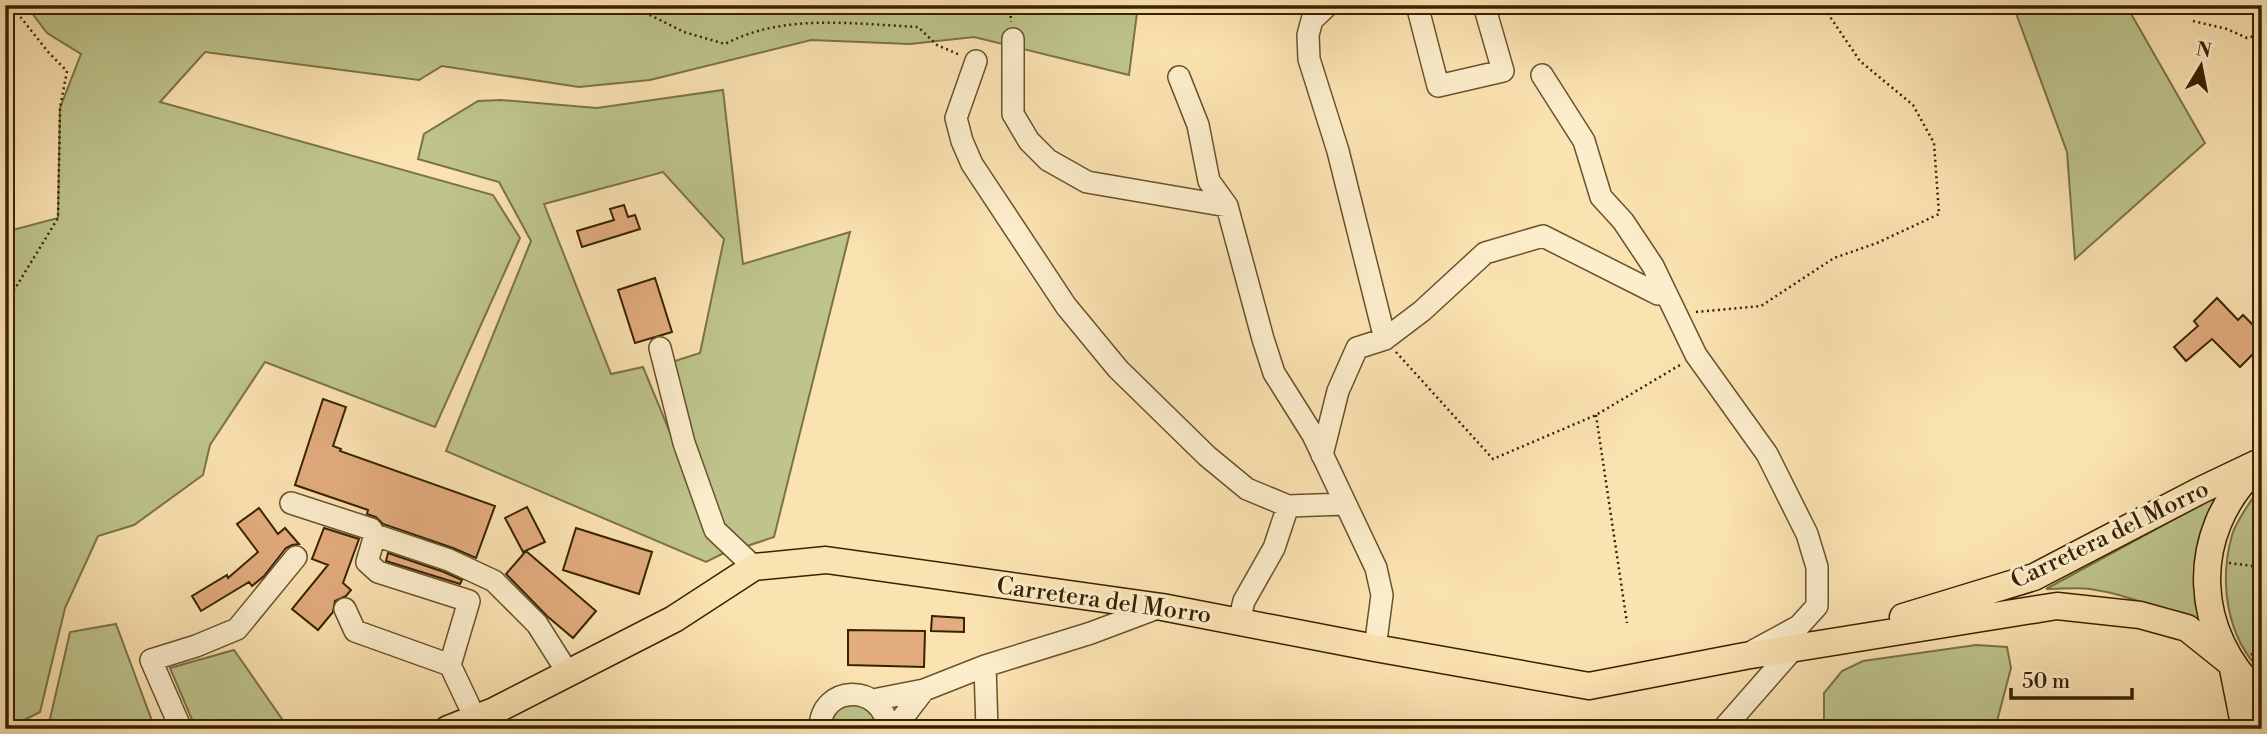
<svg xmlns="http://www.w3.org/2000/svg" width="2267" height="734" font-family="'Libre Bodoni',serif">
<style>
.green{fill:#bec48c;stroke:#7b7346;stroke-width:2}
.building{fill:#e3ac7e;stroke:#382200;stroke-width:2}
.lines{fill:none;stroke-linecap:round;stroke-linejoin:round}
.minor-casing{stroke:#69522c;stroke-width:24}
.major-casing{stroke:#382200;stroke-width:29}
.path{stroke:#382200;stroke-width:2.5;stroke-dasharray:2 3.5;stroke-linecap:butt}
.minor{stroke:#fcedcc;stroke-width:21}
.major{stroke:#fbe3b1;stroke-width:26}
.labels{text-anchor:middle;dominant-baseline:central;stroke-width:6;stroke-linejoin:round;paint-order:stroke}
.street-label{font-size:24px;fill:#382200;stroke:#fcedcc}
</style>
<rect width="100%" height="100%" fill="#fbe3b1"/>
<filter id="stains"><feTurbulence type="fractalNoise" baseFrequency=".00286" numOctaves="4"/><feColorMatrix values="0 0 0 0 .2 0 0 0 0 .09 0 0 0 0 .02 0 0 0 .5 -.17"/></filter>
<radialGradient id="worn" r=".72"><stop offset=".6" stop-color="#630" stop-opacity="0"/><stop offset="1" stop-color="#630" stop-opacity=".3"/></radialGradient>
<path class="green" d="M26,5H1138L1129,75L974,37L910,44L811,40L650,80L579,87L442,66L419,80L205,52L160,102L493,195L520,238L435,427L265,362L210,445L203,475L134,525L98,536L65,608L40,712L18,723L19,729H5V232L58,218L60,108L81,54L47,33Z
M2013,5H2126L2205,143L2075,259L2067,152Z
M723,90L743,264L850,232L774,537L747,546L714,517L672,362L700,353L724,239L663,172L544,204L611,374L643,367L706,520L726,548L724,553L706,562L446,451L531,241L499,182L418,159L424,134L478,101L501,100L597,108Z
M2262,488V672C2226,637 2219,582 2232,535C2236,521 2248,506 2256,493Z
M2228,490L2205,631C2168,612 2132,595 2090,589C2076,587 2061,589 2046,589Z
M116,624L155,729H32L50,719L70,632Z
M1976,645L2007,647L2011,668L1995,729H1824V693L1842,671L1863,661Z
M234,650L289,729H196L170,668Z
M849,702L872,709L880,729H829L834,711Z"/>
<path class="building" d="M624,205L628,217L635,215L640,229L582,247L577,231L614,220L610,209Z
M655,278L672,332L635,343L618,290Z
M2217,298L2238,320L2243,315L2262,334V345L2240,367L2212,339L2186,361L2174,347L2198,326L2194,321Z
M323,399L346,407L333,446L341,449L340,451L495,506L476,558L453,548L383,524L376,517L367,514L368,510L295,485Z
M527,507L545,542L523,552L505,518Z
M259,508L278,534L285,528L299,544L292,545L286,548L264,576L252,586L249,582L201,611L192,596L227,575L228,578L258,552L237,524Z
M324,528L359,539L343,583L351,590L346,596L335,601L333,612L318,630L292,609L328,565L312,559Z
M576,528L652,552L639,594L563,570Z
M526,551L596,611L573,638L547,616L506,574Z
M388,553L444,572L462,580L460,584L386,561Z
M932,616L964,618V632L931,631Z
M848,630L925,631L924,667L848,665Z"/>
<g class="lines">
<defs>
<path id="minor" d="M1328,5L1312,20L1308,35L1309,59L1338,151L1385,339
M1417,5L1438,86L1503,71L1484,5
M1013,39V114L1029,141L1048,160L1087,182L1227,206
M976,61L956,118L962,141L972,164L1066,306L1118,369L1207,456L1247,489L1288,506
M1542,75L1584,141L1601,197L1623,221L1653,266L1696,355L1767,454L1807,534L1817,567V606L1799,626L1753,651
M1179,77L1198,125L1209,181L1227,206L1263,339L1274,373L1313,435L1376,568L1382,595L1375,648
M660,348L684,443L715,530L754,567
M1322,455L1338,391L1357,348L1385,339L1422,311L1485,253L1543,236L1644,287L1658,294H1666
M291,503L371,529L375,535
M345,609L355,631L450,665L469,601L378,572L367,562L375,535L449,560L494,581L537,624L568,673
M1239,621L1244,601L1274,548L1288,506L1345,504
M450,665L475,718
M873,700L924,690
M181,729L151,660L196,646L237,629L296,557
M820,729C820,684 883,682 888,729
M894,729L924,690L985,666
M987,729L985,666L1091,633L1160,607
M1723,729L1794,648"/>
<path id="major" d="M2255,469C2188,534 2192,635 2262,697
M1903,617L2034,577L2201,490L2262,461
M448,729L494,711L674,619L754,567L826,560L1162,607L1375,648L1589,686L1745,656L2057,606L2140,615L2187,628L2232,664L2245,729"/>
</defs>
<use href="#minor" class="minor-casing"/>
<use href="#major" class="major-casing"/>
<path class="path" d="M630,5L684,32L725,44C784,13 854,24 918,27L937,45L960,55
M1010,5L1011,22
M2193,21L2227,29L2247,38L2262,34
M5,305L58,218L60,108L67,71L49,53L11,5
M1696,312L1761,306L1834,258L1877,243L1939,214L1934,143L1913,105L1860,61L1822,5
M1396,352L1493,459L1596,415L1680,365
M1596,415L1627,623
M2229,563L2262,567
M2251,655L2262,646"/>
<use href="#minor" class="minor"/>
<use href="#major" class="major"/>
</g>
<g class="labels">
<g class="street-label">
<text transform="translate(2110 535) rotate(-26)">Carretera del Morro</text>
<text transform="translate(1104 601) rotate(8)">Carretera del Morro</text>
</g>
</g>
<rect width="2267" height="734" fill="none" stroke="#fbe3b1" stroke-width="28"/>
<rect x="7" y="7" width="2253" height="720" fill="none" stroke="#382200" stroke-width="3.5"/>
<rect x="14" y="14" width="2239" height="706" fill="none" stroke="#382200" stroke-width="2"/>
<g transform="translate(2201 66) rotate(10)" stroke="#fcedcc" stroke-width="5" paint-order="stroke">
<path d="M0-5L12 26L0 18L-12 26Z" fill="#382200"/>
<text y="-10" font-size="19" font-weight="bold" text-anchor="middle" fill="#382200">N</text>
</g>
<path d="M2011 688v10h121v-10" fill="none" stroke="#382200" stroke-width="3.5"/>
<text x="2022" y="688" font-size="21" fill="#382200" stroke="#fcedcc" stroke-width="5" paint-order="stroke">50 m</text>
<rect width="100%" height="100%" filter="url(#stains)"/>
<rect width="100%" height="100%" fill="url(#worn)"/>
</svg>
